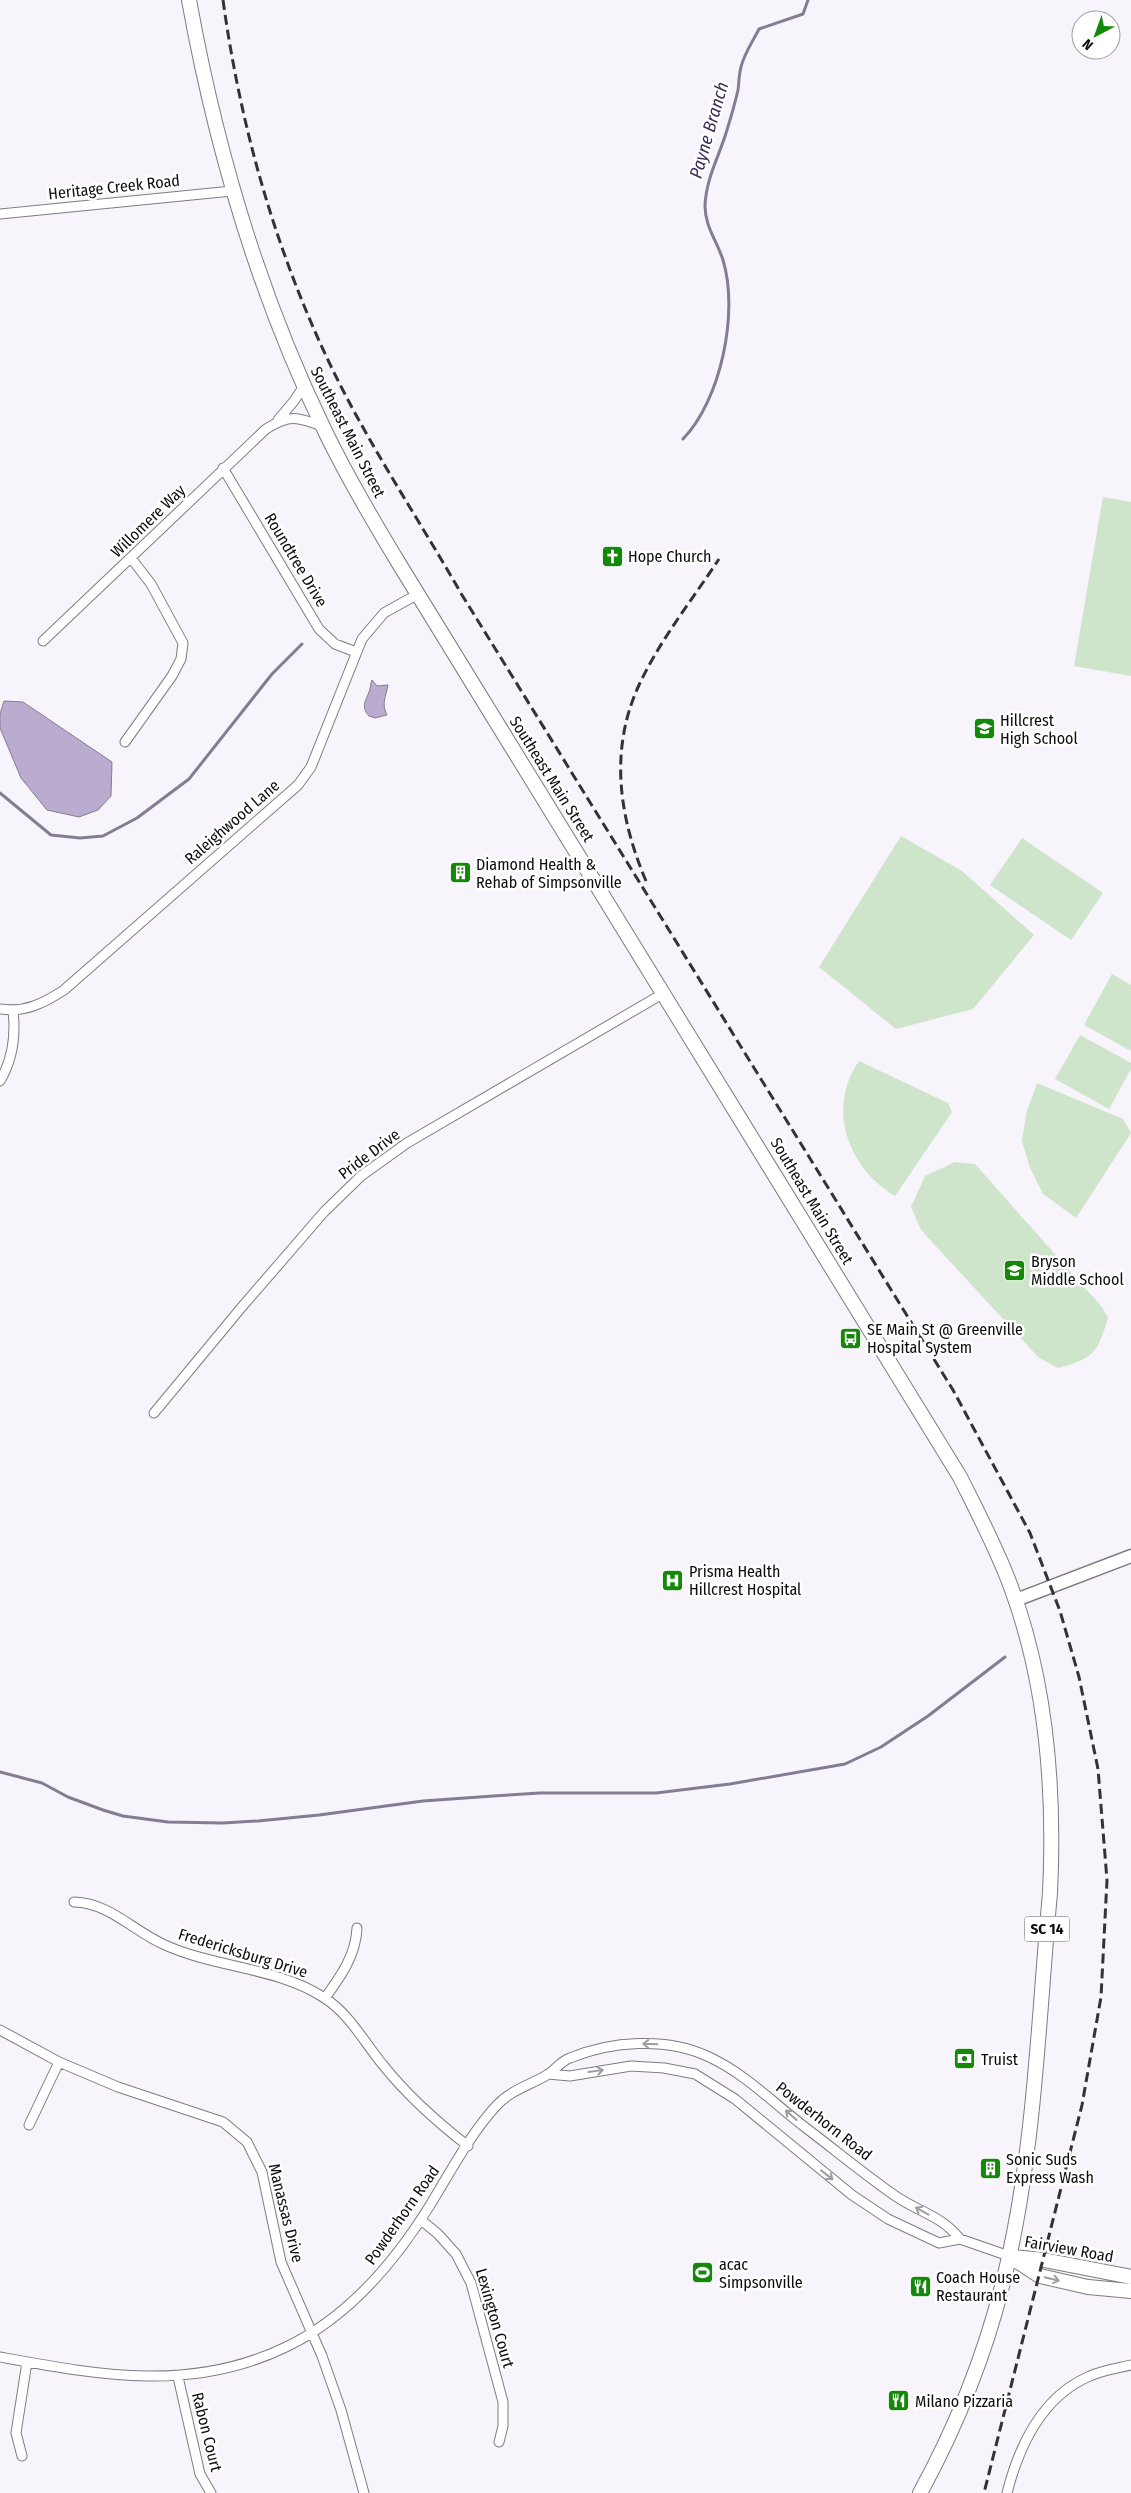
<svg xmlns="http://www.w3.org/2000/svg" width="1131" height="2493" font-family="'Fira Sans Condensed',sans-serif">
<style>
.green{fill:#cee4cb}
.water{fill:#b9acce;stroke:#857c94}
.lines{fill:none;stroke-linecap:round;stroke-linejoin:round}
.stream{stroke:#857c94;stroke-width:3}
.street-casing{stroke:#7e7c82;stroke-width:11}
.secondary-casing{stroke:#7e7c82;stroke-width:15}
.primary-casing{stroke:#7e7c82;stroke-width:16}
.street{stroke:#fff;stroke-width:9}
.secondary{stroke:#fff;stroke-width:12}
.primary{stroke:#fff;stroke-width:14}
.rail{stroke:#333236;stroke-width:3;stroke-dasharray:10 5;stroke-linecap:butt}
.oneway{stroke:#9e9d9f}
.labels{text-anchor:middle;dominant-baseline:central;stroke-width:5;stroke-linejoin:round;paint-order:stroke}
.shield{fill:#fff;stroke:#555456;stroke-width:1}
.shield-label{font-size:15px;font-weight:bold;fill:#0c0b0e}
.street-label{font-size:16px;fill:#0c0b0e;stroke:#fff}
.poi-label{font-size:16px;fill:#0c0b0e;stroke:#fff;text-anchor:start}
.water-label{font-size:18px;font-style:italic;fill:#3e2b58;stroke:#fff}
</style>
<rect width="100%" height="100%" fill="#f7f4fb"/>
<path class="green" d="M1103,497L1131,502V676L1074,666Z
M901,836L962,871L1034,935L973,1009L896,1029L819,967Z
M1022,838L1103,893L1071,940L990,885Z
M1112,974L1131,985V1051L1084,1025Z
M1080,1035L1131,1063V1069L1109,1109L1055,1079Z
M859,1061L948,1103L952,1112L895,1196C848,1168 826,1109 859,1061Z
M1037,1083L1123,1119L1131,1133L1076,1218L1043,1194L1030,1168L1022,1141L1026,1114Z
M955,1162L975,1164L1102,1307L1108,1318C1097,1354 1094,1358 1058,1368L1039,1358L921,1230L911,1207L925,1176Z"/>
<path class="water" d="M372,680L377,686L388,685C386,696 381,704 387,715L375,718L369,716C361,707 365,702 369,692C371,688 370,684 372,680Z
M4,701L23,702L112,762L111,796L98,810L79,817L47,810L21,778L0,728V714Z"/>
<g class="lines">
<path class="stream" d="M683,439C721,400 739,312 723,260C717,241 705,227 705,206C706,178 719,157 727,130C731,117 735,103 738,90C739,82 739,74 741,67C744,54 753,41 759,29L803,14L808,0
M0,793L51,835L80,838L103,836L137,818L189,779L272,674L302,644
M0,1772L42,1783L68,1797L103,1810L123,1816L168,1822L223,1823L258,1821L319,1815L423,1801L493,1796L540,1793H656L730,1784L845,1764L881,1747L928,1716L1005,1657"/>
<defs>
<path id="street" d="M0,214L232,191
M278,420L294,401L304,386
M223,468L319,629L335,644L356,652
M43,641L266,429C289,414 298,417 322,426
M125,742L172,676L181,659L183,643L151,584L131,558
M0,1009C25,1013 44,1003 64,990L298,785L311,767L362,639L384,613L418,594
M0,1081C13,1059 16,1037 13,1011
M154,1413L241,1308L324,1212L361,1176L407,1143L664,993
M74,1902C110,1903 133,1931 165,1945C216,1968 276,1967 323,1997C349,2013 364,2042 383,2065C407,2095 437,2122 468,2146
M325,1998C341,1976 356,1955 357,1928
M0,2030L59,2062L118,2087L223,2122L247,2142L262,2172L281,2262L322,2356L341,2410L364,2493
M548,2074L570,2076L631,2066L664,2068L695,2074L735,2099L852,2195L888,2219L939,2243L960,2239L1009,2256
M29,2125L59,2062
M421,2220L438,2234L456,2254L471,2283L503,2402V2426L499,2442
M0,2357C99,2375 191,2393 286,2347C349,2317 396,2261 432,2202C452,2169 471,2133 497,2105C511,2090 530,2085 547,2075C555,2070 561,2061 570,2058C611,2041 666,2037 707,2056C745,2073 773,2103 806,2128C835,2150 864,2174 894,2195C918,2212 941,2215 960,2239
M178,2377L200,2474L211,2493
M22,2456L16,2433L27,2362
M1007,2493C1019,2446 1042,2396 1090,2376C1103,2370 1118,2368 1131,2365"/>
<path id="secondary" d="M1016,1600L1131,1556"/>
<path id="primary" d="M189,0C216,149 258,293 324,429C346,475 372,519 398,562L960,1477C978,1513 997,1549 1011,1587C1047,1684 1055,1790 1050,1893C1039,2012 1035,2140 1009,2257C991,2339 960,2420 920,2493
M1009,2256L1040,2276L1088,2287L1131,2291
M1013,2257L1044,2260L1131,2277"/>
</defs>
<use href="#street" class="street-casing"/>
<use href="#secondary" class="secondary-casing"/>
<use href="#primary" class="primary-casing"/>
<use href="#street" class="street"/>
<use href="#secondary" class="secondary"/>
<use href="#primary" class="primary"/>
<path class="rail" d="M223,0C240,124 274,245 327,358C366,441 417,516 462,595L953,1390L1030,1533L1060,1611L1079,1677L1098,1769L1107,1880L1101,1997L1082,2105L984,2493
M646,881C619,817 609,750 639,685C660,640 692,600 719,559"/>
</g>
<defs><path id="oneway-shaft" d="M-6 0H5M1.5-3L5.5 0L1.5 3" fill="none" stroke-width="1.6" stroke-linecap="round" stroke-linejoin="round" transform="scale(1.25)"/></defs>
<g class="oneway">
<use href="#oneway-shaft" transform="translate(650 2044) rotate(-178)"/>
<use href="#oneway-shaft" transform="translate(596 2071) rotate(-8)"/>
<use href="#oneway-shaft" transform="translate(791 2115) rotate(-138)"/>
<use href="#oneway-shaft" transform="translate(827 2175) rotate(38)"/>
<use href="#oneway-shaft" transform="translate(922 2211) rotate(-151)"/>
<use href="#oneway-shaft" transform="translate(1052 2279) rotate(13)"/>
</g>
<defs>
<symbol id="church-square" viewBox="-11 -11 22 22"><rect x="-9" y="-9" width="18" height="18" rx="4" fill="#148809" stroke="#fff"/><path d="M-1.2-6h2.4v3.5h3.3v2.4h-3.3V6h-2.4V-.1h-3.3v-2.4h3.3Z" fill="#fff"/></symbol>
<symbol id="school-square" viewBox="-11 -11 22 22"><rect x="-9" y="-9" width="18" height="18" rx="4" fill="#148809" stroke="#fff"/><path d="M0-5L7-2L0 1L-7-2ZM-4 1L0 2.5L4 1V4Q0 6-4 4Z" fill="#fff"/></symbol>
<symbol id="building-square" viewBox="-11 -11 22 22"><rect x="-9" y="-9" width="18" height="18" rx="4" fill="#148809" stroke="#fff"/><path d="M-4-6H4V6H1V3H-1V6H-4ZM-2.5-4.3h1.7v1.8h-1.7ZM.8-4.3h1.7v1.8H.8ZM-2.5-1h1.7V.8h-1.7ZM.8-1h1.7V.8H.8Z" fill="#fff"/></symbol>
<symbol id="bus-square" viewBox="-11 -11 22 22"><rect x="-9" y="-9" width="18" height="18" rx="4" fill="#148809" stroke="#fff"/><path d="M-5-6H5V4H4V6H2V4H-2V6H-4V4H-5ZM-3.5-4V0h7V-4ZM-3.5 1.2v1.5H-2V1.2ZM2 1.2v1.5H3.5V1.2Z" fill="#fff"/></symbol>
<symbol id="hospital-square" viewBox="-11 -11 22 22"><rect x="-9" y="-9" width="18" height="18" rx="4" fill="#148809" stroke="#fff"/><path d="M-5-5h3v3.5h4V-5h3V5h-3V1.5h-4V5h-3Z" fill="#fff"/></symbol>
<symbol id="bank-square" viewBox="-11 -11 22 22"><rect x="-9" y="-9" width="18" height="18" rx="4" fill="#148809" stroke="#fff"/><path d="M-6-4H6V4H-6ZM0-2.3a2.3 2.3 0 1 0 0 4.6a2.3 2.3 0 1 0 0-4.6Z" fill="#fff"/></symbol>
<symbol id="stadium-square" viewBox="-11 -11 22 22"><rect x="-9" y="-9" width="18" height="18" rx="4" fill="#148809" stroke="#fff"/><path d="M0-5a6.5 5 0 1 0 0 10a6.5 5 0 1 0 0-10ZM-3.5-1.8h7v3.6h-7Z" fill="#fff"/></symbol>
<symbol id="restaurant-square" viewBox="-11 -11 22 22"><rect x="-9" y="-9" width="18" height="18" rx="4" fill="#148809" stroke="#fff"/><path d="M-5-6h1v4h1v-4h1v4h1v-4h1v5L-1.5 .5V6h-2V.5L-5-1ZM5-6V6H3V1.5H1.5Q1.5-4 5-6Z" fill="#fff"/></symbol>
</defs>
<g fill-rule="evenodd">
<use href="#church-square" x="600" y="544" width="25" height="25"/>
<use href="#school-square" x="972" y="716" width="25" height="25"/>
<use href="#building-square" x="448" y="860" width="25" height="25"/>
<use href="#school-square" x="1002" y="1258" width="25" height="25"/>
<use href="#bus-square" x="838" y="1326" width="25" height="25"/>
<use href="#hospital-square" x="660" y="1568" width="25" height="25"/>
<use href="#bank-square" x="952" y="2046" width="25" height="25"/>
<use href="#building-square" x="978" y="2156" width="25" height="25"/>
<use href="#stadium-square" x="690" y="2260" width="25" height="25"/>
<use href="#restaurant-square" x="908" y="2274" width="25" height="25"/>
<use href="#restaurant-square" x="886" y="2388" width="25" height="25"/>
</g>
<g class="labels">
<rect class="shield" x="1024.5" y="1916.5" width="45" height="25" rx="4"/>
<g class="shield-label">
<text x="1047" y="1929">SC 14</text>
</g>
<g class="street-label">
<text transform="translate(114 187) rotate(-6)">Heritage Creek Road</text>
<text transform="translate(348 432) rotate(63)">Southeast Main Street</text>
<text transform="translate(148 521) rotate(-44)">Willomere Way</text>
<text transform="translate(296 560) rotate(59)">Roundtree Drive</text>
<text transform="translate(552 779) rotate(58)">Southeast Main Street</text>
<text transform="translate(232 822) rotate(-41)">Raleighwood Lane</text>
<text transform="translate(369 1154) rotate(-37)">Pride Drive</text>
<text transform="translate(812 1201) rotate(59)">Southeast Main Street</text>
<text transform="translate(243 1953) rotate(17)">Fredericksburg Drive</text>
<text transform="translate(824 2121) rotate(38)">Powderhorn Road</text>
<text transform="translate(286 2213) rotate(76)">Manassas Drive</text>
<text transform="translate(402 2215) rotate(-55)">Powderhorn Road</text>
<text transform="translate(1069 2249) rotate(10)">Fairview Road</text>
<text transform="translate(495 2318) rotate(74)">Lexington Court</text>
<text transform="translate(207 2432) rotate(76)">Rabon Court</text>
</g>
<g class="poi-label">
<text x="628" y="556">Hope Church</text>
<text x="1000" y="720">Hillcrest<tspan x="1000" dy="18">High School</tspan></text>
<text x="476" y="864">Diamond Health &amp;<tspan x="476" dy="18">Rehab of Simpsonville</tspan></text>
<text x="1031" y="1261">Bryson<tspan x="1031" dy="18">Middle School</tspan></text>
<text x="867" y="1329">SE Main St @ Greenville<tspan x="867" dy="18">Hospital System</tspan></text>
<text x="689" y="1571">Prisma Health<tspan x="689" dy="18">Hillcrest Hospital</tspan></text>
<text x="981" y="2059">Truist</text>
<text x="1006" y="2159">Sonic Suds<tspan x="1006" dy="18">Express Wash</tspan></text>
<text x="719" y="2264">acac<tspan x="719" dy="18">Simpsonville</tspan></text>
<text x="936" y="2277">Coach House<tspan x="936" dy="18">Restaurant</tspan></text>
<text x="915" y="2401">Milano Pizzaria</text>
</g>
<g class="water-label">
<text transform="translate(709 130) rotate(-74)">Payne Branch</text>
</g>
</g>
<g transform="translate(1096 35) rotate(221)"><circle r="24" fill="#ffffff" stroke="#9e9d9f"/>
<path d="M0-4L9 19L0 12L-9 19Z" fill="#148809"/>
<text y="-8" font-size="14" font-weight="bold" text-anchor="middle" fill="#0c0b0e">N</text>
</g>
</svg>
